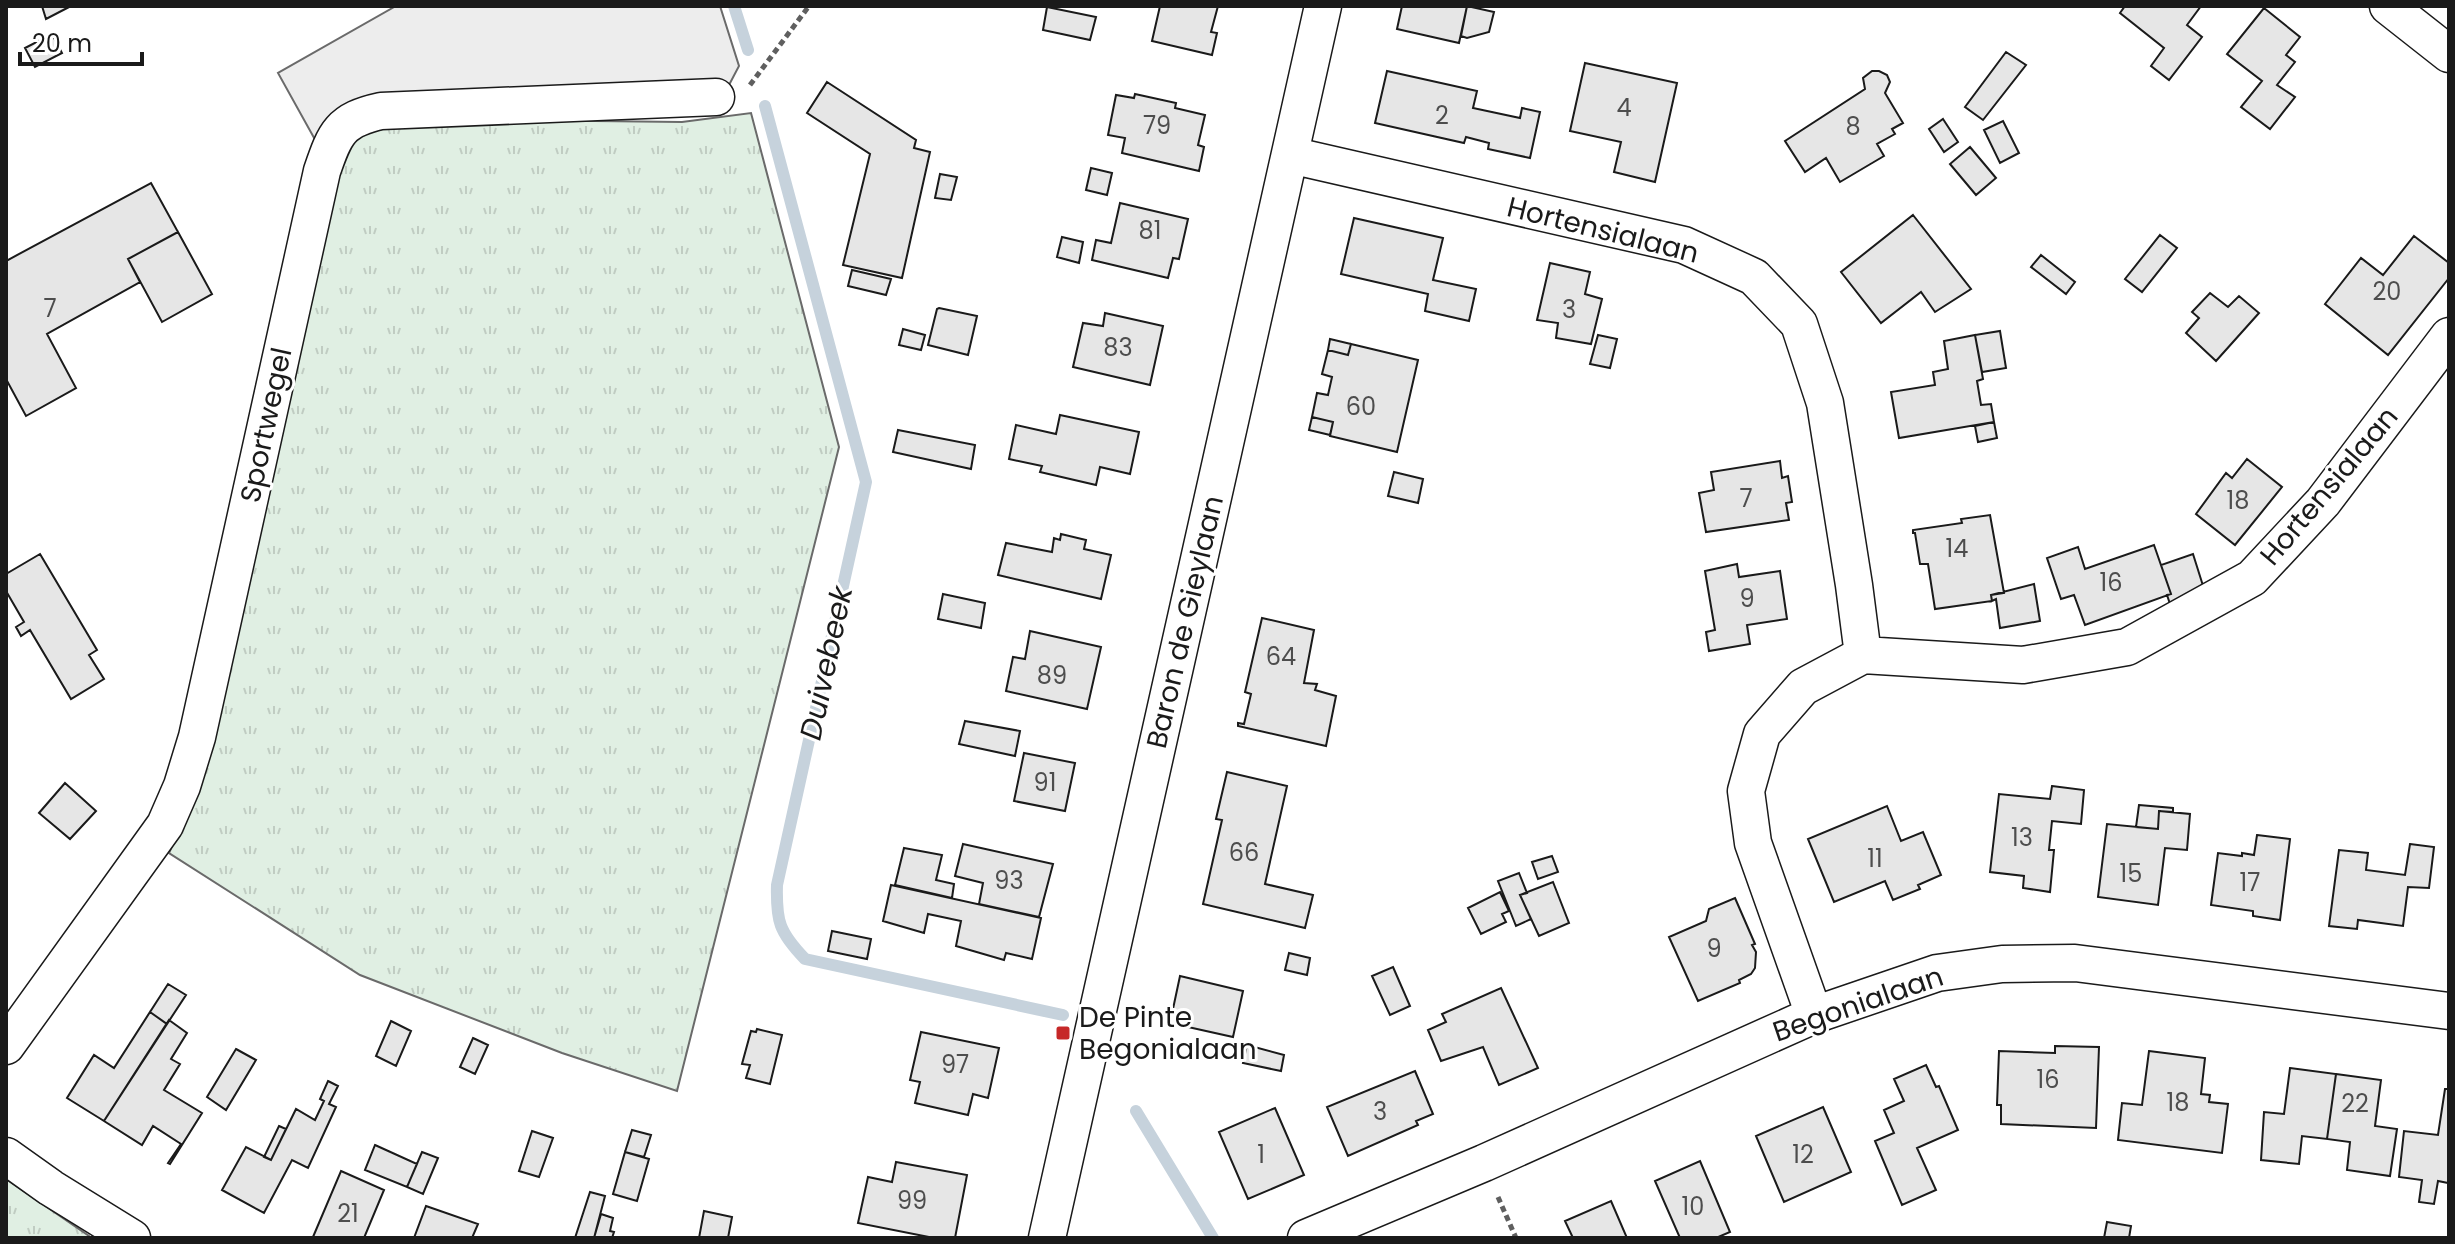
<svg xmlns="http://www.w3.org/2000/svg" width="2455" height="1244" font-family="Poppins,sans-serif">
<style>
.grass{fill:url(#grass-tufts);stroke:#6a6a6a;stroke-width:2}
.parking{fill:#ededed;stroke:#6a6a6a;stroke-width:2}
.lines{fill:none;stroke-linecap:round;stroke-linejoin:round}
.stream{stroke:#c6d2dc;stroke-width:12}
.building{fill:#e6e6e6;stroke:#1a1a1a;stroke-width:2}
.minor-casing{stroke:#1a1a1a;stroke-width:39}
.path{stroke:#5f5f5f;stroke-width:5;stroke-dasharray:6 4;stroke-linecap:butt}
.minor{stroke:#fff;stroke-width:36}
.poi-dot{fill:#c62828;stroke:#fff;stroke-width:3}
.labels{text-anchor:middle;dominant-baseline:central;stroke-width:6;stroke-linejoin:round;paint-order:stroke}
.number-label{font-size:24px;fill:#4d4d4d}
.street-label{font-size:28px;fill:#1a1a1a;stroke:#fff}
.poi-label{font-size:28px;fill:#1a1a1a;stroke:#fff;text-anchor:start}
.water-label{font-size:30px;font-style:italic;fill:#1a1a1a;stroke:#fff}
</style>
<defs>
<pattern id="grass-tufts" width="24" height="20" patternUnits="userSpaceOnUse" patternTransform="scale(2)"><rect width="24" height="20" fill="#e0efe3"/><path d="M3 7l-1-3M5 7V3M7 7l1-3M15 17l-1-3M17 17v-4M19 17l1-3" fill="none" stroke="#c0ccc2"/></pattern>
</defs>
<rect width="100%" height="100%" fill="#fff"/>
<path class="grass" d="M751,113L839,447L677,1091L562,1053L360,975L169,853L183,822L342,157L353,136L406,119L682,122Z
M6,1179L89,1236L90,1238H6Z"/>
<path class="parking" d="M396,6H720L739,66L729,85L375,99L318,145L278,73Z"/>
<g class="lines">
<path class="stream" d="M734,6L748,50
M765,106L866,482L777,885C776,921 779,932 805,959L1063,1015
M1136,1111L1213,1238"/>
</g>
<path class="building" d="M42,6H71L46,19Z
M1160,6H1218L1211,32L1217,33L1212,55L1152,41Z
M1402,6H1467L1459,43L1397,29Z
M1467,6L1494,12L1489,32L1467,38L1461,36Z
M2125,6H2201L2187,25L2202,37L2169,80L2151,66L2164,48L2120,13Z
M1047,7L1096,17L1090,40L1043,30Z
M2264,8L2300,37L2286,55L2295,62L2277,85L2295,97L2270,129L2241,107L2262,81L2227,54Z
M52,34L62,53L35,67L25,48Z
M2006,52L2026,65L1983,120L1965,107Z
M1585,63L1677,83L1655,182L1614,172L1621,142L1570,131Z
M1387,71L1477,91L1473,108L1520,118L1522,108L1540,112L1530,158L1488,149L1489,143L1466,137L1464,143L1375,123Z
M1872,71H1879L1887,75L1890,82L1885,93L1903,123L1892,129L1895,134L1877,144L1884,156L1840,182L1826,158L1805,172L1785,141L1865,89L1863,78Z
M827,82L916,140L914,148L930,152L902,278L843,265L870,154L807,113Z
M1135,94L1176,103L1175,108L1205,115L1198,145L1204,147L1199,171L1122,153L1125,138L1108,135L1116,95L1134,98Z
M1943,119L1958,142L1944,152L1929,129Z
M2003,121L2019,153L2000,163L1984,130Z
M1970,147L1996,178L1976,195L1950,164Z
M1091,168L1112,173L1107,195L1086,190Z
M940,174L957,177L951,200L935,198Z
M151,183L178,232L128,259L140,282L47,334L76,388L26,416L6,379V261Z
M1120,203L1188,219L1179,259L1173,258L1168,278L1092,260L1096,240L1111,243Z
M1913,215L1971,289L1935,312L1921,292L1881,323L1841,272Z
M1354,218L1443,238L1433,280L1476,289L1469,321L1425,311L1428,294L1341,274Z
M178,232L212,294L162,322L128,259Z
M2160,235L2177,248L2142,292L2125,279Z
M2414,236L2449,263V278L2388,355L2325,304L2361,258L2383,275Z
M1062,237L1083,242L1079,263L1057,257Z
M2041,255L2075,282L2066,294L2031,267Z
M1550,263L1590,272L1585,294L1602,299L1591,344L1556,338L1558,323L1537,320Z
M852,270L891,279L886,295L848,286Z
M2210,293L2228,307L2239,296L2259,313L2216,361L2186,333L2199,318L2192,312Z
M939,308L977,316L968,355L928,345L937,309Z
M1105,313L1163,326L1150,385L1073,367L1083,323L1103,326Z
M903,329L925,335L921,350L899,345Z
M2000,331L2006,368L1982,372L1975,335Z
M1598,335L1617,339L1610,368L1590,364Z
M1975,335L1983,379L1977,381L1981,405L1991,404L1994,422L1899,438L1891,392L1935,385L1933,372L1948,369L1944,341Z
M1330,339L1351,344L1348,355L1328,350Z
M1351,344L1418,360L1397,452L1330,436L1333,422L1312,417L1317,393L1328,395L1332,377L1322,374L1328,350L1348,355Z
M1060,415L1139,432L1130,474L1100,467L1096,485L1040,472L1042,466L1009,459L1016,425L1056,434Z
M1312,417L1333,422L1330,435L1309,430Z
M1994,422L1997,438L1978,442L1975,426Z
M898,430L975,445L971,469L893,452Z
M2247,459L2282,487L2235,545L2196,514L2226,473L2232,478Z
M1780,461L1782,478L1788,476L1792,502L1786,503L1789,520L1706,532L1699,493L1714,490L1711,472Z
M1394,472L1423,479L1418,503L1388,496Z
M1990,515L2004,593L1991,595L1992,601L1935,609L1928,564H1920L1915,533H1913V530L1962,523L1961,519Z
M1061,534L1086,540L1084,549L1111,555L1101,599L998,575L1006,543L1052,552L1054,538L1060,540Z
M2154,545L2171,594L2085,625L2074,595L2061,599L2047,558L2078,547L2085,569Z
M40,554L97,650L89,655L104,679L71,699L30,630L21,636L16,627L24,622L6,591V574Z
M2193,554L2205,592L2170,604L2167,595L2171,594L2161,565Z
M1737,564L1739,577L1780,571L1787,619L1747,625L1750,644L1709,651L1706,632L1715,630L1705,571Z
M2034,584L2040,621L2000,628L1996,599L1992,601L1991,595Z
M943,594L985,603L981,628L938,619Z
M1262,618L1314,630L1304,683L1317,684L1315,690L1336,696L1326,746L1238,726V723L1244,724L1251,694L1245,692Z
M1030,631L1101,647L1087,709L1006,691L1013,657L1025,659Z
M965,721L1020,731L1015,756L959,744Z
M1024,753L1075,763L1065,811L1014,801Z
M1227,772L1287,786L1265,884L1313,895L1305,928L1203,904L1222,820L1216,819Z
M65,783L96,811L70,839L39,813Z
M2052,786L2084,790L2081,824L2052,821L2049,850H2054L2050,892L2023,888L2024,876L1990,872L1999,794L2050,799Z
M2139,805L2173,808V812L2159,811L2158,829L2136,827Z
M1887,806L1901,841L1923,832L1941,875L1918,885L1920,889L1893,900L1885,881L1834,902L1808,839Z
M2159,811L2190,814L2187,850L2165,848L2158,905L2098,897L2107,824L2158,829Z
M2257,835L2290,839L2280,920L2253,916V911L2211,905L2218,853L2242,856V853L2254,855Z
M963,844L1053,864L1039,917L979,904L983,883L955,876Z
M2410,844L2434,847L2429,888L2408,887L2403,926L2358,920L2357,929L2329,926L2339,850L2368,853L2366,870L2405,875Z
M904,848L942,855L936,880L954,884L952,898L895,885Z
M1552,856L1558,872L1538,879L1532,862Z
M1519,873L1527,893L1520,895L1531,919L1516,926L1498,881Z
M1553,882L1569,923L1539,936L1520,895Z
M891,885L1041,918L1032,959L1006,953L1004,960L956,946L961,921L928,914L924,933L883,921Z
M1500,892L1509,911L1502,914L1506,922L1481,934L1468,908Z
M1735,898L1755,944L1752,945L1756,952L1755,968L1751,974L1739,980L1740,983L1698,1001L1669,937L1706,921L1709,909Z
M832,931L871,939L867,959L828,951Z
M1289,953L1310,958L1307,975L1285,970Z
M1393,967L1410,1006L1390,1015L1372,976Z
M1180,976L1243,991L1233,1037L1170,1023Z
M168,984L186,995L167,1024L150,1012Z
M1501,988L1538,1068L1499,1085L1483,1047L1441,1061L1428,1030L1446,1022L1442,1014Z
M150,1012L167,1024L104,1121L67,1098L94,1055L114,1068Z
M169,1020L187,1033L171,1059L180,1064L164,1090L202,1113L170,1164L168,1163L181,1144L153,1126L142,1145L104,1121Z
M391,1021L411,1031L396,1066L376,1056Z
M757,1029L782,1035L770,1084L746,1078L750,1065L742,1064L751,1031L756,1032Z
M921,1032L999,1048L988,1098L973,1094L968,1115L915,1103L920,1082L910,1080Z
M473,1038L488,1045L475,1074L460,1067Z
M1247,1045L1284,1055L1281,1071L1243,1063Z
M2055,1046L2099,1047L2096,1128L2001,1124V1105H1997L1999,1051L2055,1053Z
M236,1049L256,1060L226,1110L207,1097Z
M2149,1051L2205,1058L2201,1094L2210,1095L2209,1102L2228,1104L2222,1153L2118,1140L2122,1103L2142,1105Z
M1926,1065L1936,1087L1939,1086L1958,1130L1917,1148L1936,1190L1902,1205L1875,1141L1894,1133L1884,1110L1904,1101L1894,1079Z
M2290,1068L2336,1074L2327,1139L2302,1136L2299,1164L2261,1160L2264,1112L2284,1114Z
M1415,1071L1433,1114L1416,1121L1418,1125L1348,1156L1327,1107Z
M2336,1074L2381,1080L2375,1126L2397,1129L2390,1176L2347,1170L2350,1142L2327,1139Z
M328,1081L338,1086L329,1104L336,1107L308,1168L292,1160L264,1213L222,1190L246,1147L271,1160L296,1109L315,1120L324,1101L320,1099Z
M2445,1089H2449L2448,1183L2438,1181L2434,1204L2419,1202L2422,1180L2399,1177L2404,1131L2438,1135Z
M1823,1107L1851,1172L1784,1202L1756,1136Z
M1275,1108L1304,1175L1248,1199L1219,1132Z
M279,1126L286,1129L271,1160L264,1157Z
M632,1130L651,1135L644,1157L625,1152Z
M532,1131L553,1138L539,1177L519,1171Z
M375,1145L417,1164L407,1187L365,1170Z
M422,1152L438,1158L423,1194L407,1187Z
M625,1152L649,1159L637,1201L613,1194Z
M1700,1161L1730,1232L1716,1238H1680L1655,1181Z
M896,1162L967,1175L955,1238H934L858,1223L868,1177L892,1182Z
M341,1171L384,1190L364,1238H316L313,1237Z
M590,1192L605,1196L594,1238H575Z
M1611,1201L1627,1238H1573L1565,1221Z
M426,1206L478,1224L472,1238H414Z
M704,1211L732,1217L728,1238H699Z
M601,1214L613,1218L610,1231L614,1232L612,1238H594Z
M2107,1222L2131,1226L2129,1238H2104Z"/>
<g class="lines">
<defs>
<path id="minor" d="M2388,6L2449,54
M1290,155L1684,245L1754,277L1799,324L1825,403L1854,585L1863,655
M1814,1015L1753,843L1746,791L1762,734L1803,687L1863,655L2023,665L2127,647L2252,578L2323,502L2449,336
M6,1046L165,825L182,786L197,737L322,171C335,133 340,120 381,111L716,97
M6,1156L51,1188L132,1238
M1047,1238L1323,6
M1306,1238L1484,1163L1814,1015L1937,973L2002,964L2075,963L2449,1011"/>
</defs>
<use href="#minor" class="minor-casing"/>
<path class="path" d="M750,85L809,6
M1498,1197L1516,1238"/>
<use href="#minor" class="minor"/>
</g>
<rect class="poi-dot" x="1055" y="1025" width="16" height="16" rx="4"/>
<g class="labels">
<g class="number-label">
<text x="1624" y="107">4</text>
<text x="1442" y="115">2</text>
<text x="1157" y="125">79</text>
<text x="1853" y="126">8</text>
<text x="1150" y="230">81</text>
<text x="2387" y="291">20</text>
<text x="50" y="308">7</text>
<text x="1569" y="309">3</text>
<text x="1118" y="347">83</text>
<text x="1361" y="406">60</text>
<text x="1746" y="498">7</text>
<text x="2238" y="500">18</text>
<text x="1957" y="548">14</text>
<text x="2111" y="582">16</text>
<text x="1747" y="598">9</text>
<text x="1281" y="656">64</text>
<text x="1052" y="675">89</text>
<text x="1045" y="782">91</text>
<text x="2022" y="837">13</text>
<text x="1244" y="852">66</text>
<text x="1875" y="858">11</text>
<text x="2131" y="873">15</text>
<text x="1009" y="880">93</text>
<text x="2250" y="882">17</text>
<text x="1714" y="948">9</text>
<text x="955" y="1064">97</text>
<text x="2048" y="1079">16</text>
<text x="2178" y="1102">18</text>
<text x="2355" y="1103">22</text>
<text x="1380" y="1111">3</text>
<text x="1261" y="1154">1</text>
<text x="1803" y="1154">12</text>
<text x="912" y="1200">99</text>
<text x="1693" y="1206">10</text>
<text x="348" y="1213">21</text>
</g>
<g class="street-label">
<text transform="translate(1603 230) rotate(14)">Hortensialaan</text>
<text transform="translate(266 425) rotate(-78)">Sportwegel</text>
<text transform="translate(2329 486) rotate(-50)">Hortensialaan</text>
<text transform="translate(1185 622) rotate(-77)">Baron de Gieylaan</text>
<text transform="translate(1858 1004) rotate(-19)">Begonialaan</text>
</g>
<g class="poi-label">
<text x="1079" y="1017">De Pinte<tspan x="1079" dy="32">Begonialaan</tspan></text>
</g>
<g class="water-label">
<text transform="translate(826 663) rotate(-78)">Duivebeek</text>
</g>
</g>
<rect width="2455" height="1244" fill="none" stroke="#1a1a1a" stroke-width="16"/>
<path d="M20 52v12h122v-12" fill="none" stroke="#1a1a1a" stroke-width="4"/>
<text x="32" y="52" font-size="24" fill="#1a1a1a" stroke="#ffffff" stroke-width="6" paint-order="stroke">20 m</text>
</svg>
